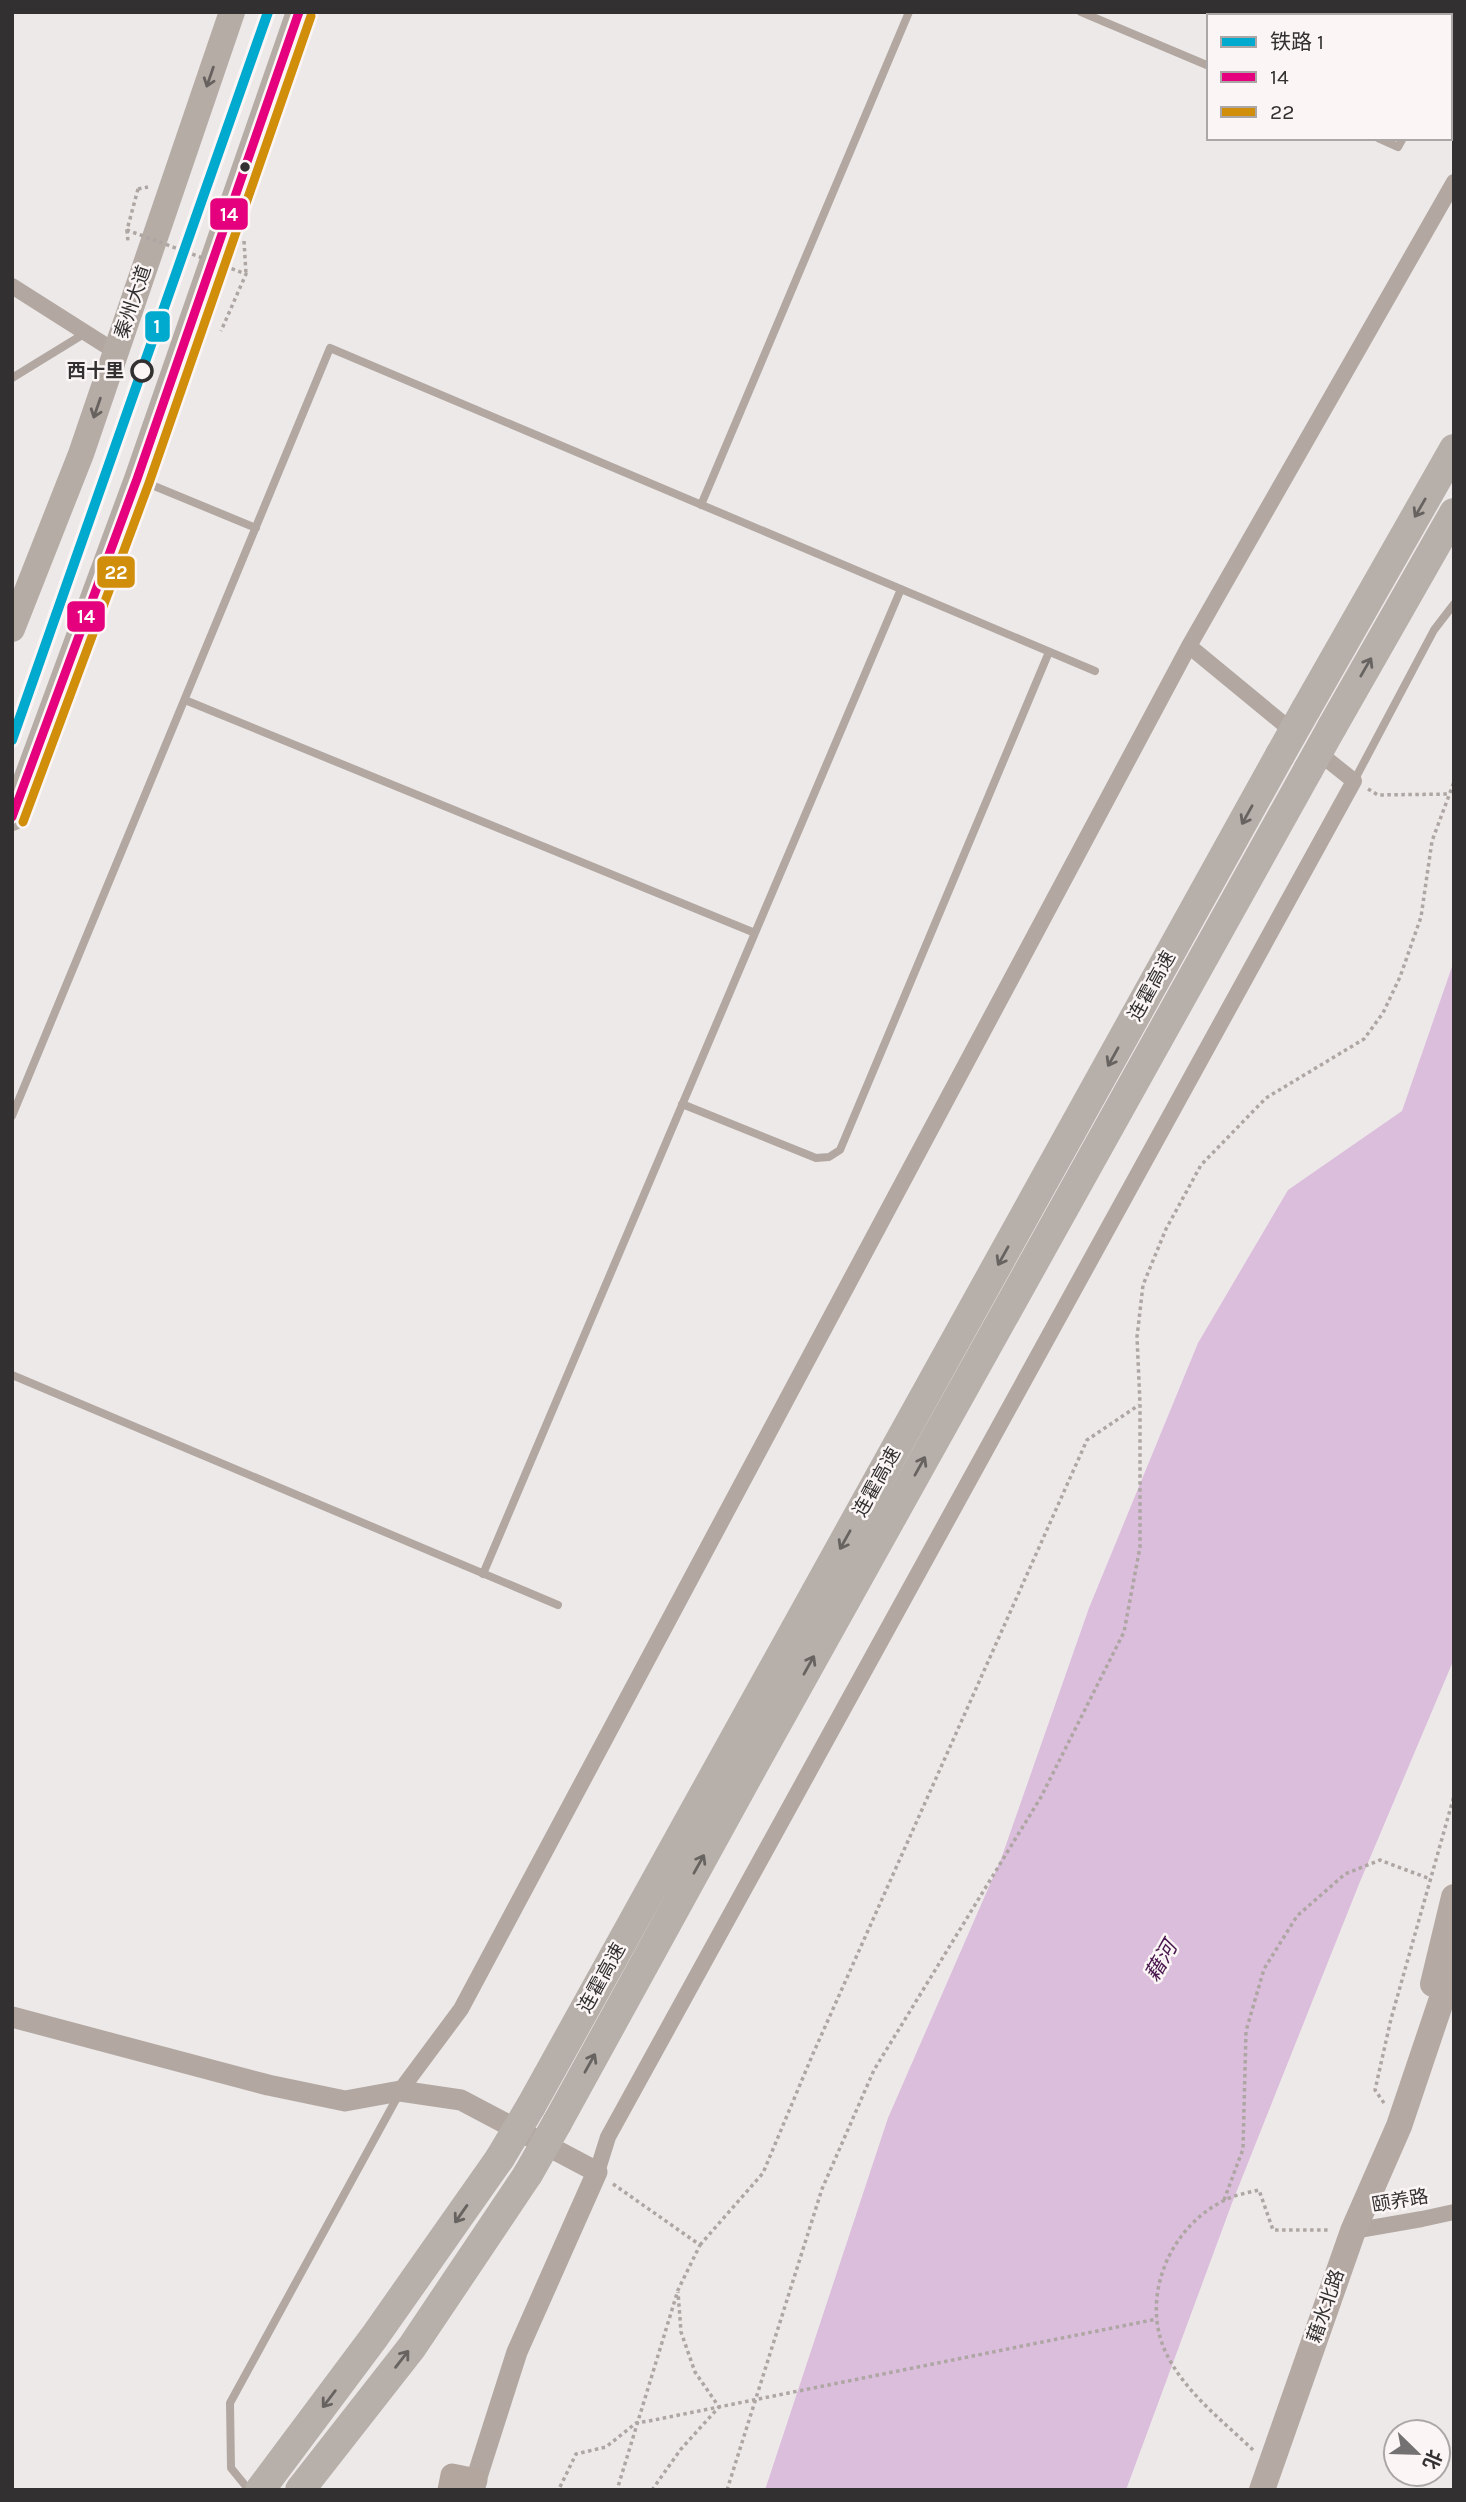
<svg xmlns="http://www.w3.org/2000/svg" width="1466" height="2502" font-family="Karla,'Noto Sans SC',sans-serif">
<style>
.water{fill:#dbbddc}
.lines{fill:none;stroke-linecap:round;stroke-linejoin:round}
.path{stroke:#aea6a2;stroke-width:3.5;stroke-dasharray:3.5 3.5;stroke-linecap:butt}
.service{stroke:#b2a8a1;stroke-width:8}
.minor{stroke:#b2a8a1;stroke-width:16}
.tertiary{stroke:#b2a8a1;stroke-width:21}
.secondary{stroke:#b2a69e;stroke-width:23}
.primary{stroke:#b4a9a3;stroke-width:26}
.trunk{stroke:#b6aca6;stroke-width:26}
.motorway{stroke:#b7afa9;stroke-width:30}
.path-bridge{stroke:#aea6a2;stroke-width:3.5;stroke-dasharray:3.5 3.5;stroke-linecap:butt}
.motorway-bridge{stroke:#b7afa9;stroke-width:30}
.bus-1-casing{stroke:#fbf6f5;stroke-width:14}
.bus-2-casing{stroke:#fbf6f5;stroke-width:14}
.bus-1{stroke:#e5007d;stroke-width:9}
.bus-2{stroke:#d08e0a;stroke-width:9}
.rail-1-casing{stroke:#fbf6f5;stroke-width:16}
.rail-1{stroke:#00a9ce;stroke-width:10}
.oneway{stroke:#67625f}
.oneway2{stroke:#676360}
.bus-dot{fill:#323030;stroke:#fbf6f5;stroke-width:2.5}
.stop-dot{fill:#fbf6f5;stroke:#323030;stroke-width:3.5}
.labels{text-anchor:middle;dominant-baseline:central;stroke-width:5;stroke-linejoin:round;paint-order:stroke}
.street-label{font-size:19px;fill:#323030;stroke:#fbf6f5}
.stop-label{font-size:19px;font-weight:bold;fill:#323030;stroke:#fbf6f5;text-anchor:end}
.water-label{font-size:21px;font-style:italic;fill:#48164d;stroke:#fbf6f5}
.line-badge{stroke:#fbf6f5;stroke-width:2.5}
.badge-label{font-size:19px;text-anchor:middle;font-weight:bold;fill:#fff}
</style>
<rect width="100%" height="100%" fill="#ede9e9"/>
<path class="water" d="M1454,961V1659L1359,1884L1232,2203L1126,2490H765L888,2118L1001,1859L1089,1608L1198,1343L1288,1190L1402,1111Z"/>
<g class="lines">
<path class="path" d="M138,189L148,187
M127,230L128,242
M244,241L246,274
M155,316L179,249
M1368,789L1378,795L1449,794
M1384,2103L1375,2090L1391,2019L1454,1796
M613,2184L700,2245L678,2290L617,2490
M1224,2200L1243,2149L1246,2031L1264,1969L1297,1916L1345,1874L1380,1860L1430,1879
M700,2245L763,2173L812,2056L1087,1440L1139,1405
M1253,2450C1223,2421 1186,2393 1167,2355C1139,2299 1169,2228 1223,2201C1233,2195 1247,2193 1259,2190L1273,2230H1330
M560,2487L576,2454L606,2447L636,2423L649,2421
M652,2490L681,2449L719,2407L695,2372L681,2332L678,2292
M727,2490L822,2189L874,2070L1041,1797L1124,1632L1140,1547V1404L1137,1337L1143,1285L1166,1229L1201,1165L1266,1098L1364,1039L1383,1013L1400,977L1421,917L1432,841L1454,782"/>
<path class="service" d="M1081,12L1209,66
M1450,47L1454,40
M1378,138L1398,147L1403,138
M12,378L87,332
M142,481L256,528
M701,505L909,12
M185,700L755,933
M1354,781L1434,630L1454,604
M682,1104L816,1158L829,1157L840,1150L1049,652
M12,1116L330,348L1095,671
M12,1375L558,1605
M483,1574L901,589
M249,2490L231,2468L230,2403L399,2094"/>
<path class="minor" d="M12,286L116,352
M1189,646L1297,735
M400,2091L461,2009L1189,646L1454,182
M597,2172L608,2137L1354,781L1314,749
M1353,2231L1422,2219L1454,2212"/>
<path class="tertiary" d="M12,2017L268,2085L345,2101L400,2091L461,2100L597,2172L517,2352L476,2480"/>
<path class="secondary" d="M449,2490L452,2475L476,2480L473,2490"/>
<path class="primary" d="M1433,1984L1454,1897
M1262,2490L1353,2231L1399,2126L1454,1963"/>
<path class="trunk" d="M12,629L81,454L232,12
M12,818L137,479L299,12"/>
<path class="motorway" d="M1306,709L1454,449
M1332,727L1454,513
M531,2106L1280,755
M557,2123L757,1759L1308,770
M260,2490L375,2336L500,2158
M300,2490L412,2347L528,2174"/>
<path class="path-bridge" d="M138,189L127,230L246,274L221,331
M649,2421L1157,2319"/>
<path class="motorway-bridge" d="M1280,755L1306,709
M1308,770L1332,727
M500,2158L531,2106
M528,2174L557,2123"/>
<defs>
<path id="bus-1" d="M12,817L137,479L299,12"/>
<path id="bus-2" d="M23,822L149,483L311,16"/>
</defs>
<use href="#bus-1" class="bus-1-casing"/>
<use href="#bus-2" class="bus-2-casing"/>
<use href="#bus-1" class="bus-1"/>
<use href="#bus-2" class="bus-2"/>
<defs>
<path id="rail-1" d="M12,740L268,12"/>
</defs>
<use href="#rail-1" class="rail-1-casing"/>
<use href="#rail-1" class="rail-1"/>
</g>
<defs><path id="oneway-shaft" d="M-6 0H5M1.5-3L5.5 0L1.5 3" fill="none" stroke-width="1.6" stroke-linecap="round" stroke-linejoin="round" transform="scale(1.75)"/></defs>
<g class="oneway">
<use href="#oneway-shaft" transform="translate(210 77) rotate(109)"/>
<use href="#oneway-shaft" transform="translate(97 408) rotate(109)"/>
</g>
<g class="oneway2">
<use href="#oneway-shaft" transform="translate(1420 508) rotate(120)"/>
<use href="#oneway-shaft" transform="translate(1366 667) rotate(-60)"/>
<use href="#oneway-shaft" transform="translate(1247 815) rotate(119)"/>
<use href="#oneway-shaft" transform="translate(1113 1057) rotate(119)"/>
<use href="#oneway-shaft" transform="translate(1003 1256) rotate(119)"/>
<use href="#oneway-shaft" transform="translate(920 1466) rotate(-61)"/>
<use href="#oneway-shaft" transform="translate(845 1540) rotate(119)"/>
<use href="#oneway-shaft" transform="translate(809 1665) rotate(-61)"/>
<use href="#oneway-shaft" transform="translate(699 1864) rotate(-61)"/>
<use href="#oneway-shaft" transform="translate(590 2063) rotate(-61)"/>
<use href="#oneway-shaft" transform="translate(461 2214) rotate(125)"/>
<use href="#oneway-shaft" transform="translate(402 2359) rotate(-52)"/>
<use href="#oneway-shaft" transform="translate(329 2399) rotate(127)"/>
</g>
<circle class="bus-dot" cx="245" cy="167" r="6"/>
<circle class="stop-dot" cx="142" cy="371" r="10"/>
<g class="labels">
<g class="street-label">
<text transform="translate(133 302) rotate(-71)">秦州大道</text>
<text transform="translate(1152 986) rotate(-61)">连霍高速</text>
<text transform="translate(877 1482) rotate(-61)">连霍高速</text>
<text transform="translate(602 1978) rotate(-61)">连霍高速</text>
<text transform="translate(1400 2201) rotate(-10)">颐养路</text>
<text transform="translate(1326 2306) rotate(-71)">藉水北路</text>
</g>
<g class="stop-label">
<text x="124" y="371">西十里</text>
</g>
<g class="water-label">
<text transform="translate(1161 1961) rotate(-60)">藉河</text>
</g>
</g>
<g class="line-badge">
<rect x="209" y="197" width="40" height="34" rx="7" fill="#e5007d"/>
<rect x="144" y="310" width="27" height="33" rx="7" fill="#00a9ce"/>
<rect x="96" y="555" width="40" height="34" rx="7" fill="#d08e0a"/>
<rect x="66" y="600" width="40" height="33" rx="7" fill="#e5007d"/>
</g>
<g class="badge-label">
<text x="229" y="221">14</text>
<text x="157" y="333">1</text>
<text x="116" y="579">22</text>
<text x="86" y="623">14</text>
</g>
<rect width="1466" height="2502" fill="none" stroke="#323030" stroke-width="28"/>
<rect x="1207" y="14" width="245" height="126" fill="#fbf6f5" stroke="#aba7a6" stroke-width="2"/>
<rect x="1221" y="37" width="35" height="10" fill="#00a9ce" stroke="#aba7a6" stroke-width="2"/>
<text x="1270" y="49" font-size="21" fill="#323030">铁路 1</text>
<rect x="1221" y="72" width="35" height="10" fill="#e5007d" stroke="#aba7a6" stroke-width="2"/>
<text x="1270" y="84" font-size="21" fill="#323030">14</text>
<rect x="1221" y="107" width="35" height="10" fill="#d08e0a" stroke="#aba7a6" stroke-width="2"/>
<text x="1270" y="119" font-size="21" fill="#323030">22</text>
<g transform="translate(1417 2453) rotate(113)"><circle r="33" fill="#fbf6f5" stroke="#aba7a6" stroke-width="2"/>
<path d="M0-5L12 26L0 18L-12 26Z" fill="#737171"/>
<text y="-10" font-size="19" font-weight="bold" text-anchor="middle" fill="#323030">北</text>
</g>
</svg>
